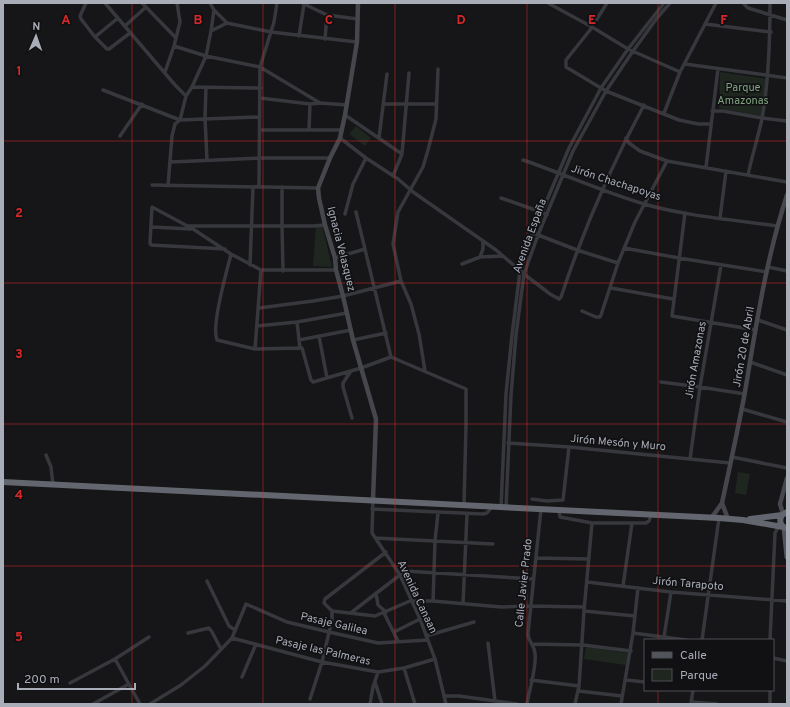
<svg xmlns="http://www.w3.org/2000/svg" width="790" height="707" font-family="Overpass,sans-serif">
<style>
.green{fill:#1e261f}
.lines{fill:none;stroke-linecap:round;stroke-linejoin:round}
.street{stroke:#37383d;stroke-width:3.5}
.secondary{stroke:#45474d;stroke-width:4.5}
.primary{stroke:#53555c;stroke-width:5}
.highway{stroke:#63666e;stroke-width:6}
.street-bridge{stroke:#37383d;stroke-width:3.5}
.grid{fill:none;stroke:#d62828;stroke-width:1;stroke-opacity:0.55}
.labels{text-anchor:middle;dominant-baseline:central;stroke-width:3.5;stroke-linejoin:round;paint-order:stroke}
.park-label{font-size:11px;fill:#7fa381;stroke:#111113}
.street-label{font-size:11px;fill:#a8adb8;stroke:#111113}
.grid-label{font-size:13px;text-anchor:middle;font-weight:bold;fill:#d62828;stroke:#111113;stroke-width:3.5;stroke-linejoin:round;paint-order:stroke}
</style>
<rect width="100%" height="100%" fill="#161618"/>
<path class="green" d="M720,72L767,79L762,116L719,108Z
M356,126L371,138L365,146L349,134Z
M322,225L332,267L313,266L316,226Z
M738,472L750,474L746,495L735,493Z
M586,647L628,653L626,665L584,659Z"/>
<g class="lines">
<path class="street" d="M86,3L80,16L81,19L95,37L107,49H109L130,33
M105,3L175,85L186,96
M142,3L176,38
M210,3L214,10L227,23L271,32L357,42
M302,3L327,15L358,19
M548,3L592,27L628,49L680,72
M607,3L590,30L566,60V67L606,91L679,120L698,124H711
M743,3L748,8L787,20
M705,24L771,32
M125,26L146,7
M211,31L227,23
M299,36L304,4
M95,37L118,18
M325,39L327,15
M174,46L206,56L260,67L320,103
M685,64L787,78
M165,72L174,46L180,22L177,3
M192,87L261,88
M206,87L205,118L207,160
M103,90L180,120L186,96L192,87L206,56L211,31L214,10
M260,98L310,104L320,103L347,105
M383,104H436
M712,111H723L762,118L787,121
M664,113L680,72L716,3
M345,115L402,154
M260,130H341
M309,130L310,104
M120,136L142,104
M340,138L366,158L395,177
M379,138L387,74
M626,138L629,143L640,151L667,161L787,182
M523,160C564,174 603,192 644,204C686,216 734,220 777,226
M171,162L259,158H330
M706,167L718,69
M748,175C752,156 758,137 762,119C769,80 770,42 770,3
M393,176L402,154L409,73
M152,185L318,188
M168,186L172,136L175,124L180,120L259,117
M259,187L260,67L274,22L277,3
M282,187V226L283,271
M413,192L496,250L524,274L550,294L559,299L561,297C583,231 611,166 644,105
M501,198L541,212L547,215
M356,212L391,357
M685,213L672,316L756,330
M345,214L353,184L366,158
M720,218L726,171
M188,226H313L325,225
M152,227L191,229
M533,233L577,250L618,263
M624,248L679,258L767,272
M225,249L151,245L150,243L152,207L193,229L231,254L261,270H336
M231,254C227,271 211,325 217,340L255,349L302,348L311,380L313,382L361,368L391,357L466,389V425L464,505
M480,257L503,256
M335,258L365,249
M462,264L480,257L483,249V241
M250,265L253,187
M768,267L787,271
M611,288L673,299
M259,308L313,301L343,296L401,281
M582,311L596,317H600L601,315L618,263L635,222L667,161
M758,320L787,330
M297,322L300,348
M257,326L297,322L347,313
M319,336L327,378
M299,340L351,330
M353,340L386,333
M255,349L261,270
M750,362L787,375
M351,371L343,383V387L352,418
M425,371L419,334L411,304L401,281L393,244L398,212L423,167L428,150L436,119L438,69
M661,382L700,387L745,394
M742,409L787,422
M508,443L569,447L730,463
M46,455L51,467L53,485
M732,457L787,468
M690,459L700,387L721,265
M532,499L547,501L563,500L569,447
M373,500L372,533L400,575L420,619L435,659L446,704
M501,507L506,394L512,335L520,271L525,256L533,233L569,148L601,88L628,49L664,3
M506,508L511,395L516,335L524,274L538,235L573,151L606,91L633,51L657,18L670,3
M372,509L483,514L487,513L492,507
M559,510L560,517L592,523H646L649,521L651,515
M375,538L493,544
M537,558L588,559
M207,581L229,626L235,630
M587,582L671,592L787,601
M623,586L632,523
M376,593L378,605L386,612
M433,601L435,541L438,513
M463,604L467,514
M332,611L375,616L410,601H433L501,607L531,606L584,607
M584,611L635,616
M352,612L405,571L534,579
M384,613L398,641
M394,632L420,619
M188,633L209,628L212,632L221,649
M633,633L686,640
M426,636L474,622
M664,637L671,592
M232,638L322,662L378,672L404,668L435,659
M702,640L719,518
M770,640L775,533L779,526
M488,643L495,701
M532,644L583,645L631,651
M773,658L787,661
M115,659L140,704
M404,668L415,704
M242,677L256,644
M531,680L579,686
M626,680L645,682
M375,682L382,704
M70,683L115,659L149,637
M579,691L622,696
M444,696H459L517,704
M310,699L322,662L332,620V611L324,603L325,599L386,552
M692,702L717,704
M691,703L693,690
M93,704L129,684
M150,704L181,685L205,666L232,638L246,604L287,622L329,632L378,643L428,640
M370,704L373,687L378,672
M527,704C529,691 537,666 535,653C534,644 528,642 528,633L541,509
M575,704L579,686L584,611L592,523
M621,704L633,633L638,588
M770,704V690"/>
<path class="secondary" d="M358,3L357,42L345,115L340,138L330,158L318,188L319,198L325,225L335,258L336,270L343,296L353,340L376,419L373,500
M722,503L728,519
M783,514L780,504L787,478
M711,518L715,513L722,503C730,466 738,429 745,392C756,326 766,259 787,195"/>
<path class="primary" d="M784,527L787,557"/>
<path class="highway" d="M3,482L719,518L743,520L783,527
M750,519L782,515
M785,528C780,525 779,520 782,515L787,512"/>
<path class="street-bridge" d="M397,178L413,192"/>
</g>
<path class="grid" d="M132,3V704M263,3V704M395,3V704M527,3V704M658,3V640M3,141H787M3,283H787M3,424H787M3,566H787M658,690V704"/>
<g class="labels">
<g class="park-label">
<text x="743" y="88">Parque<tspan x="743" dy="13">Amazonas</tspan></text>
</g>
<g class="street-label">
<text transform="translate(616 183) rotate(18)">Jirón Chachapoyas</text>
<text transform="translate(530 236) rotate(-70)">Avenida España</text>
<text transform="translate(341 249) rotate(76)">Ignacia Velasquez</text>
<text transform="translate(744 347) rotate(-80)">Jirón 20 de Abril</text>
<text transform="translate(696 360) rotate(-80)">Jirón Amazonas</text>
<text transform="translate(618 443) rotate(5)">Jirón Mesón y Muro</text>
<text transform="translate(524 583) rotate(-84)">Calle Javier Prado</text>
<text transform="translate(688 584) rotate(5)">Jirón Tarapoto</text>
<text transform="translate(417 597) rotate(65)">Avenida Canaan</text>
<text transform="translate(334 624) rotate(13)">Pasaje Galilea</text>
<text transform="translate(323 651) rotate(13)">Pasaje las Palmeras</text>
</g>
</g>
<g class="grid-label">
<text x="66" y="24">A</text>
<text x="198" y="24">B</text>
<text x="329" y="24">C</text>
<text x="461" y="24">D</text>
<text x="592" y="24">E</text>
<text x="724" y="24">F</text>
<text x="19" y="75">1</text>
<text x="19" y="217">2</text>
<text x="19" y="358">3</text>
<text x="19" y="499">4</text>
<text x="19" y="641">5</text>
</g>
<rect width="790" height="707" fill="none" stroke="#a8adb8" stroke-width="8"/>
<rect x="644" y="639" width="130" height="52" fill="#111113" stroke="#4d4f55"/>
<rect x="652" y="652" width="20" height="6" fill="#53555c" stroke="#4d4f55"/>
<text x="680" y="659" font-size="12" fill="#a8adb8">Calle</text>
<rect x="652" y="669" width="20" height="12" fill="#1e261f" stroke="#4d4f55"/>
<text x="680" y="679" font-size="12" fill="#a8adb8">Parque</text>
<g transform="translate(36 36) rotate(2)" stroke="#111113" stroke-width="3" paint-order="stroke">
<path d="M0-3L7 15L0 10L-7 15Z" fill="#a8adb8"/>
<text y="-6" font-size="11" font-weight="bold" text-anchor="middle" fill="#a8adb8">N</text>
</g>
<path d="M18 683v6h117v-6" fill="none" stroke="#a8adb8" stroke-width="2"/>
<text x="24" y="683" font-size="12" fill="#a8adb8" stroke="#111113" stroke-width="3" paint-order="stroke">200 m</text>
</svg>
